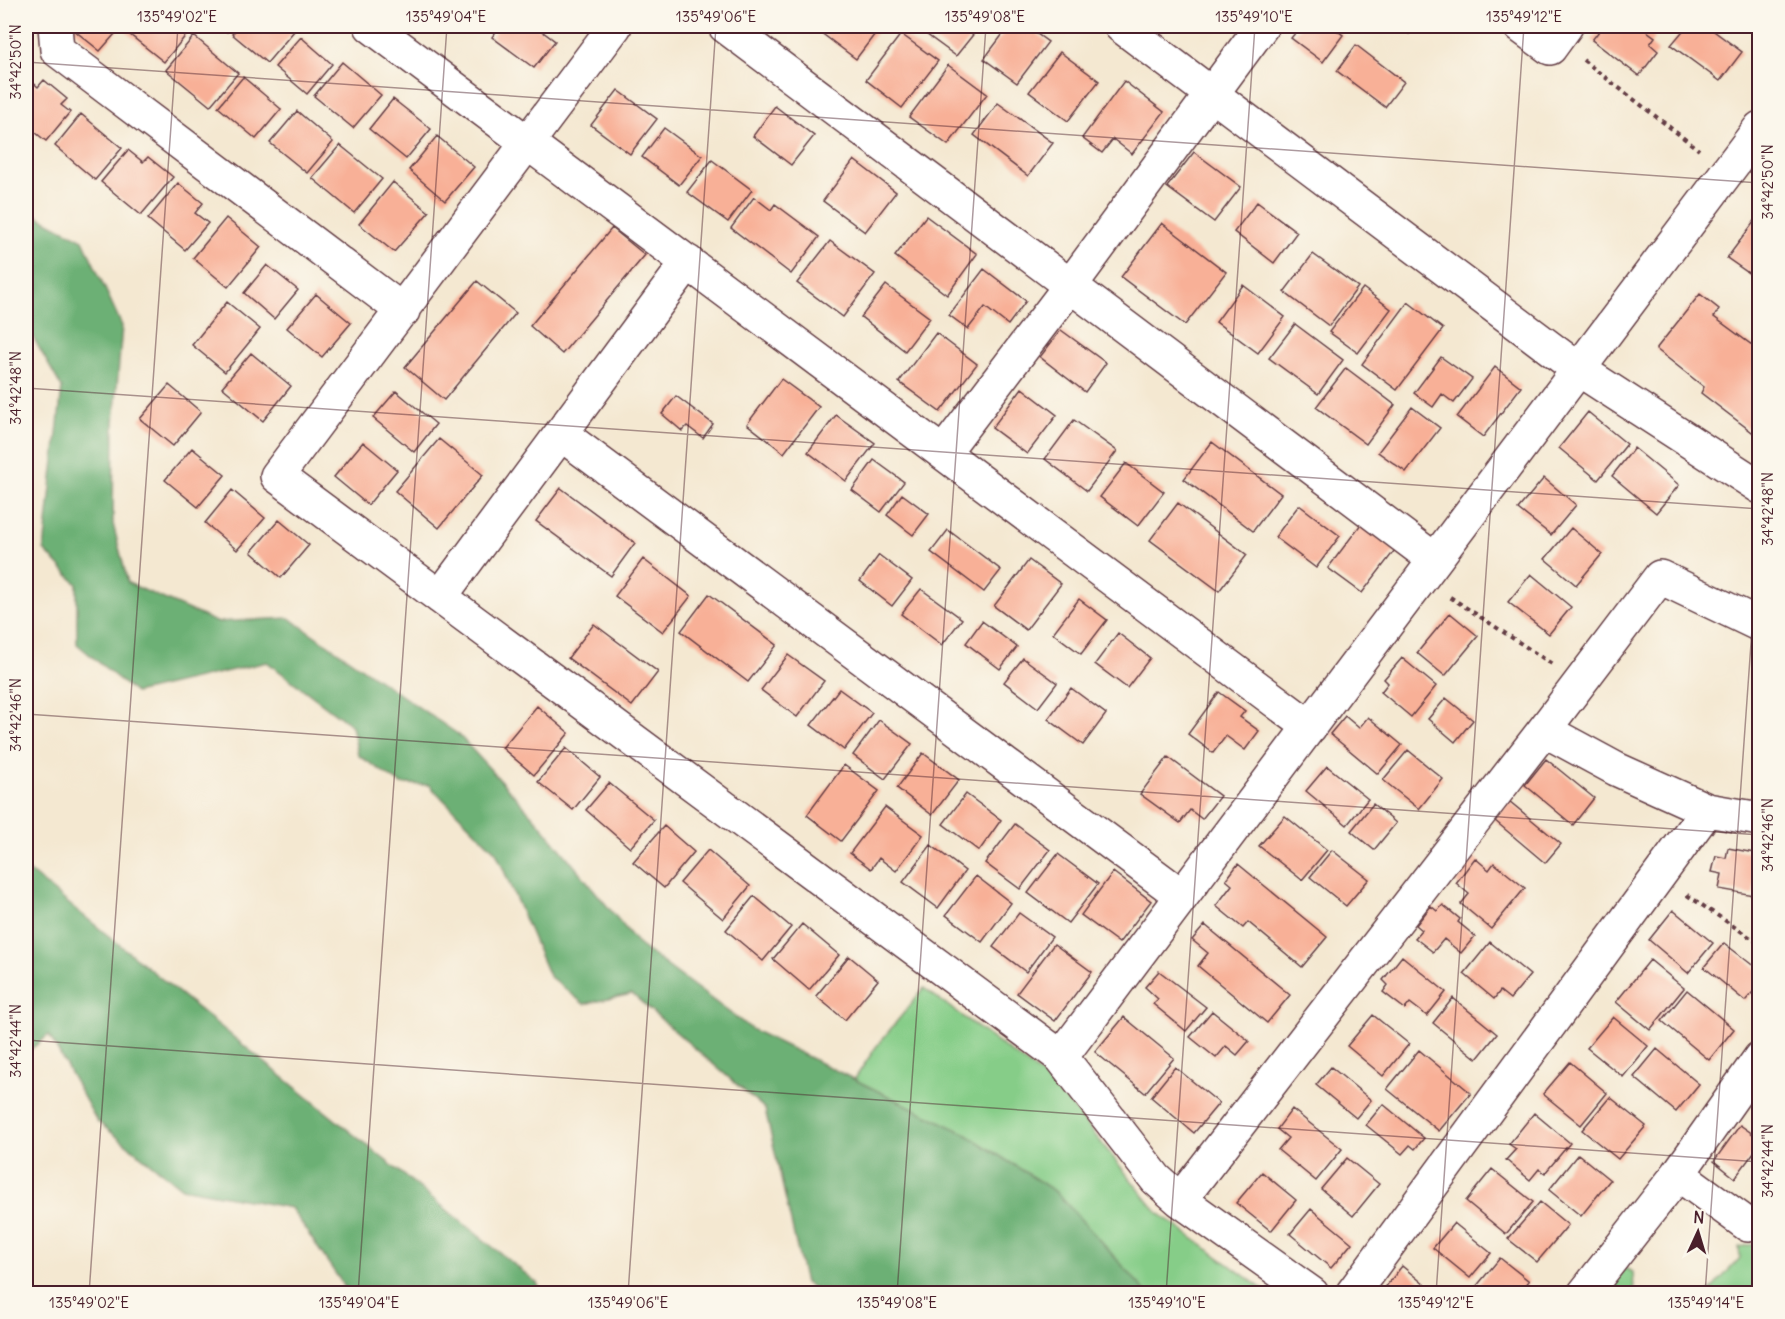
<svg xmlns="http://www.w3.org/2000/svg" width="1785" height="1319" font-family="Delius,sans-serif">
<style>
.green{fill:#86cd88;stroke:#68765a;stroke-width:1.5}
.forest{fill:#6cb074;stroke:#5b6850;stroke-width:1.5}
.building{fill:#f8b097}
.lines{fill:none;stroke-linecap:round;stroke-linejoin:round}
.minor-casing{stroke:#643d44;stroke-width:36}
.path{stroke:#643d44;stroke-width:4;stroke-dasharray:4.5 4.5;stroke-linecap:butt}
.minor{stroke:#fff;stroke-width:33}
.ticks{fill:none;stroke:#4a1f2b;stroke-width:1.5;stroke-opacity:0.45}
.neatline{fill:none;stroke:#4a1f2b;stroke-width:2}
.ticks-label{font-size:15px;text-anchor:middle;fill:#4a1f2b}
</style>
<rect width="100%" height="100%" fill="#fbf7ec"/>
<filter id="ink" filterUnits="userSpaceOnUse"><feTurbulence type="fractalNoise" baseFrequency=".0167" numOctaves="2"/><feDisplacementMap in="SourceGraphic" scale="12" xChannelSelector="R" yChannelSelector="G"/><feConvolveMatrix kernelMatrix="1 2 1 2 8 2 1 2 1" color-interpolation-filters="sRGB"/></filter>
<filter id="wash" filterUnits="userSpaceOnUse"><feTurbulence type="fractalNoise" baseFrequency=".008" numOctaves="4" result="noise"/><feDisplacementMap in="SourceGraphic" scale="24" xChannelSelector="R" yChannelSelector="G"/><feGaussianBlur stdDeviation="1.35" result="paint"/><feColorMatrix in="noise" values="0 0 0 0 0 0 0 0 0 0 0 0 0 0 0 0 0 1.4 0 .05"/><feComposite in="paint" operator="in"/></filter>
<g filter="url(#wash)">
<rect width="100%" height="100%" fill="#f4e8d1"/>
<path class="green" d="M924,988L1054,1084L1157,1212L1268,1293H1147L1056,1192L964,1133L854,1080L876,1047Z
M1759,1243V1293H1708L1740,1258L1739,1247Z
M1622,1267L1633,1272L1634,1291L1638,1293L1603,1294Z"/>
<path class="forest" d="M26,210L83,240L122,326L114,423L113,524L128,583L216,622L289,618L459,735L541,825L639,945L753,1030L964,1133L1056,1192L1147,1293H823L805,1283L765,1109L632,994L584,1004L549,976L496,852L429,785L401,784L358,755L352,726L267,662L135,693L77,644V584L44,550L62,388L26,325Z
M26,869L537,1283L542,1293H346V1289L291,1208L182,1188L97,1121L49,1035L26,1053Z"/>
<g id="blocks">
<path class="building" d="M69,26H122L100,51Z
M127,26H178L187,34L164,62L124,30Z
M219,26H232L227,32Z
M239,26H288L294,31L267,63L232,34Z
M500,26H535L555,41L534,68L492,37Z
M812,26H881L856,59Z
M915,26H980L956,56Z
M1009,26H1026L1048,42L1017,83L984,59Z
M1301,26H1331L1343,35L1323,62L1291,38Z
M1398,26H1415L1409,34Z
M1603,26H1640L1655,37L1650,44L1658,51L1639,76L1592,40Z
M1687,26H1707L1742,52L1720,81L1671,45Z
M901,34L938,61L902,108L866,80Z
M194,36L238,73L210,106L166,70Z
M301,37L332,64L307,94L275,67Z
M1356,45L1404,82L1385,107L1337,71Z
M1060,52L1099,81L1068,121L1029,92Z
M342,62L381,95L353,128L314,96Z
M948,65L987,94L948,145L909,117Z
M243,77L281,109L256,139L218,107Z
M30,80L38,87L44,80L67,99L61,105L70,112L46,141L26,125V86Z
M1124,81L1164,112L1132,154L1113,139L1102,153L1082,138Z
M618,90L657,119L630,154L591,125Z
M393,99L431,129L406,159L369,129Z
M998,103L1053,143L1028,176L974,135Z
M775,106L814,136L791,165L753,136Z
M297,111L333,142L307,173L270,143Z
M81,114L122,148L95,180L55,146Z
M664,128L702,156L679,185L642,157Z
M437,136L474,167L445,201L409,170Z
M340,145L382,179L354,213L312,178Z
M128,150L143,162L148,157L173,177L141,215L101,182Z
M1194,152L1241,187L1214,222L1167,187Z
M712,160L752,190L728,222L687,192Z
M854,160L896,192L865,232L823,201Z
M393,182L429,212L394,252L359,224Z
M178,183L203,203L195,213L208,223L185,250L148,219Z
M754,197L771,210L775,204L819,237L791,274L731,228Z
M1257,202L1297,232L1274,263L1234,232Z
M1760,214V281L1727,258Z
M926,216L977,254L947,295L895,256Z
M226,218L261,247L228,287L193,258Z
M1162,223L1226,272L1185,325L1121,277Z
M612,228L645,255L562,354L530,326Z
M830,241L875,274L843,317L797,283Z
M1313,254L1358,287L1329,326L1284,292Z
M267,265L298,290L274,319L244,293Z
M984,269L1026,301L1008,325L985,307L968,329L949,315Z
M477,281L516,313L444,400L405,367Z
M886,285L930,318L905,351L861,317Z
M1243,285L1285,317L1258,353L1216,322Z
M1363,288L1391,309L1358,353L1329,332Z
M316,294L351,323L322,357L287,328Z
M1700,294L1719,309L1714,317L1760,351L1756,359L1760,362V438L1701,393L1704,387L1656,349Z
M227,302L260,329L225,372L192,345Z
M1408,302L1443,329L1397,390L1362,364Z
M1295,324L1343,360L1318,394L1269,358Z
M1061,330L1106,363L1085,392L1040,357Z
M936,333L977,364L940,412L899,382Z
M251,353L291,386L263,421L222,387Z
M1441,357L1472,379L1454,403L1442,394L1433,407L1414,393Z
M1495,367L1521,387L1483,437L1457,417Z
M1346,368L1395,405L1366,444L1316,407Z
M781,379L819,407L784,453L747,424Z
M169,385L201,412L173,446L140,419Z
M1022,388L1057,415L1027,454L992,428Z
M396,391L436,424L414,452L373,418Z
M676,396L713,424L703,438L687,426L682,431L662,414Z
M1412,407L1440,428L1406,472L1378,452Z
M1588,412L1627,444L1598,480L1559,448Z
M836,415L875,443L846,481L808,452Z
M1074,420L1117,451L1087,491L1045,459Z
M439,439L483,475L439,528L395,491Z
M363,442L397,470L368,505L334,477Z
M1212,442L1281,494L1253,531L1184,479Z
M192,448L225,475L198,507L165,480Z
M1634,448L1679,485L1656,513L1612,476Z
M874,460L904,482L881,512L852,490Z
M1126,463L1164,492L1138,526L1100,497Z
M1544,478L1576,505L1551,535L1518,509Z
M561,488L635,543L611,576L536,521Z
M232,490L265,518L237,550L205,523Z
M902,494L929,514L913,535L887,515Z
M1178,503L1247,555L1219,591L1150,540Z
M1299,505L1340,536L1316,568L1275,537Z
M279,520L309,545L281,578L251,552Z
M1361,524L1395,550L1362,593L1328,568Z
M1571,528L1602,554L1576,585L1545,559Z
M948,530L1001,570L984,592L931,552Z
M879,555L912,580L892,606L860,581Z
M643,559L691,596L663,632L615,596Z
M1029,560L1061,584L1026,630L994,606Z
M1531,574L1571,607L1549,634L1508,602Z
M921,589L962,619L942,645L901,614Z
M709,594L777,645L748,682L681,631Z
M1079,599L1107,620L1081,654L1053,633Z
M1450,613L1478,636L1445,676L1417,653Z
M982,621L1017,647L1000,669L966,643Z
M594,624L658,672L632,706L568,658Z
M1118,633L1150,658L1127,688L1095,664Z
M788,655L824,681L797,717L761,690Z
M1023,658L1057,683L1038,708L1004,682Z
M1402,658L1436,686L1411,717L1381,692L1388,683L1384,679Z
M1071,688L1106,714L1083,745L1048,719Z
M839,689L872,713L844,750L811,725Z
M1219,692L1245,711L1240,717L1259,731L1245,750L1226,736L1213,753L1188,734Z
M1446,698L1473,720L1455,742L1428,719Z
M537,706L569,733L534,775L502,748Z
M1345,716L1359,728L1368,717L1402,745L1378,774L1330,734Z
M879,720L912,744L885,779L853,755Z
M566,748L600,777L573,810L538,782Z
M1408,750L1443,779L1419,809L1383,780Z
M923,753L959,780L932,815L897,788Z
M1168,757L1220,796L1202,819L1190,810L1180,823L1140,794Z
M1546,759L1594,798L1573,825L1525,785Z
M844,765L879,791L841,841L807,815Z
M1327,766L1368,799L1347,825L1306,791Z
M609,783L654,820L630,848L586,810Z
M966,794L1001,820L979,851L943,824Z
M1509,801L1561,844L1545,863L1494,820Z
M1373,804L1396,823L1374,850L1351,831Z
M885,807L923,835L896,871L879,858L871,869L850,853Z
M1285,816L1327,850L1302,880L1259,846Z
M1015,824L1050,850L1020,889L985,863Z
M664,826L694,852L664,888L633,862Z
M931,845L965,871L938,908L903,882Z
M1728,848L1760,854L1753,895L1719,889L1722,874L1712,872L1716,856L1726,858Z
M708,850L750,886L723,919L680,883Z
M1332,850L1369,879L1346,906L1310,877Z
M1058,854L1098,884L1068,923L1028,893Z
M1475,858L1489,870L1494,863L1525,888L1491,929L1461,904L1469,894L1456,883Z
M1238,864L1327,937L1302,967L1248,922L1243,928L1216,906L1232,885L1226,880Z
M1113,872L1151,901L1119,943L1081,915Z
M976,876L1011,903L982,942L946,915Z
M754,896L791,927L763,961L726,930Z
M1443,905L1460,919L1458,922L1475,936L1461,953L1444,939L1433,952L1415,938L1422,930L1416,925L1431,906L1437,911Z
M1673,910L1713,943L1688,973L1649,940Z
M1019,913L1052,937L1026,972L993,947Z
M802,924L839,955L809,990L773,959Z
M1205,925L1290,995L1267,1023L1198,966L1208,953L1192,940Z
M1490,942L1530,975L1510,999L1500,991L1494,999L1464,974Z
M1724,943L1760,971V984L1745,1001L1704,967Z
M1054,944L1092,972L1055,1021L1017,993Z
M849,956L878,980L845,1020L816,996Z
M1402,956L1446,992L1427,1016L1410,1003L1405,1009L1383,992L1388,985L1383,980Z
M1650,960L1684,988L1650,1030L1616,1002Z
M1159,971L1206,1007L1186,1031L1153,1004L1158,999L1145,987Z
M1687,990L1734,1029L1709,1060L1662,1021Z
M1453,998L1497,1034L1477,1059L1433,1023Z
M1212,1011L1249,1041L1237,1055L1226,1046L1216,1058L1190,1037Z
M1373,1015L1409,1044L1383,1076L1347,1046Z
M1124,1017L1174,1058L1145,1093L1095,1052Z
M1613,1017L1648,1046L1623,1077L1587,1048Z
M1657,1049L1699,1084L1676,1112L1634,1077Z
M1419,1050L1471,1093L1439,1131L1387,1089Z
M1570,1062L1607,1093L1581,1125L1543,1094Z
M1175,1067L1219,1103L1194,1133L1151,1097Z
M1331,1067L1371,1100L1356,1118L1316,1085Z
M1610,1097L1646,1126L1618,1159L1582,1130Z
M1383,1104L1424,1138L1415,1149L1410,1145L1402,1154L1366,1125Z
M1292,1109L1342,1149L1316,1181L1278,1150L1288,1138L1277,1129Z
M1534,1113L1570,1143L1545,1173L1539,1169L1530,1180L1506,1160L1516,1149L1509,1144Z
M1740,1125L1760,1139V1144L1735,1178L1714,1161Z
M1578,1154L1610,1180L1581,1216L1549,1190Z
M1347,1158L1379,1184L1353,1216L1321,1189Z
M1492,1169L1533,1202L1506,1234L1466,1201Z
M1262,1172L1296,1200L1271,1231L1236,1203Z
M1540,1202L1568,1225L1537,1262L1508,1239Z
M1311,1209L1352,1243L1331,1268L1290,1234Z
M1454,1223L1491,1253L1470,1278L1433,1248Z
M1500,1258L1529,1281L1519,1294H1470Z
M1402,1266L1436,1294H1380Z"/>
</g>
</g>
<g filter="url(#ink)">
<use href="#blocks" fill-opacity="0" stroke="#643d44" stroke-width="1.5"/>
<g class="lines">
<defs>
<path id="minor" d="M55,26L57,50L403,311
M371,26L1310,727
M615,26L277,476L1061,1057L1156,1179L1180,1200L1312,1294
M725,26L1435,560
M1121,26L1578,369L1760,487
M1520,26L1550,48L1566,26
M561,434L1182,896
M943,453L1070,286L1262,26
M440,597L688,262
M1544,730L1616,769L1707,810L1760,819
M1061,1057L1760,128
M1678,1174L1748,1225L1760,1223
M1180,1200L1544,730L1660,577L1760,625
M1352,1294L1707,810
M1584,1294L1678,1174L1760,1058"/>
</defs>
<use href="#minor" class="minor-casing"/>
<path class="path" d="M1583,60L1699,150
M1450,597L1552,664
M1687,895L1760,944"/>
<use href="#minor" class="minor"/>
</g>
</g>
<path class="ticks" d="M26,62L1760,183M26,388L1760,509M26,714L1760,835M26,1040L1760,1162M89,1294L178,26M358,1294L447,26M628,1294L716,26M897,1294L986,26M1166,1294L1255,26M1436,1294L1524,26M1705,1294L1760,516"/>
<rect width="1785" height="1319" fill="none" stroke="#fbf7ec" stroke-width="66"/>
<g transform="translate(1698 1232) rotate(4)" stroke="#fbf7ec" stroke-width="4.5" paint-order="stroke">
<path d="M0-4.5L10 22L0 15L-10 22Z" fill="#4a1f2b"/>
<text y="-9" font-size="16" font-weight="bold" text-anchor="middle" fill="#4a1f2b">N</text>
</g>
<rect x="33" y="33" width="1719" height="1253" class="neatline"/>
<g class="ticks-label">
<text x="177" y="22">135°49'02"E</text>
<text x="446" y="22">135°49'04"E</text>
<text x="716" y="22">135°49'06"E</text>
<text x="985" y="22">135°49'08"E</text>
<text x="1254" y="22">135°49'10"E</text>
<text x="1524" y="22">135°49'12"E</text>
<text transform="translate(16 62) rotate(-90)" y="5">34°42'50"N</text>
<text transform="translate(1768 182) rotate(-90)" y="5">34°42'50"N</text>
<text transform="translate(16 388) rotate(-90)" y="5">34°42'48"N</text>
<text transform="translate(1768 509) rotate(-90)" y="5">34°42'48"N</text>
<text transform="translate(16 715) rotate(-90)" y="5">34°42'46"N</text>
<text transform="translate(1768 835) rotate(-90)" y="5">34°42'46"N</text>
<text transform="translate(16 1041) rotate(-90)" y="5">34°42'44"N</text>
<text transform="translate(1768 1161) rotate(-90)" y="5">34°42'44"N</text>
<text x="89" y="1308">135°49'02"E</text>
<text x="359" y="1308">135°49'04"E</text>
<text x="628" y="1308">135°49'06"E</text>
<text x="897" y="1308">135°49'08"E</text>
<text x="1167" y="1308">135°49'10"E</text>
<text x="1436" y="1308">135°49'12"E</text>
<text x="1706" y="1308">135°49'14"E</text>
</g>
</svg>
